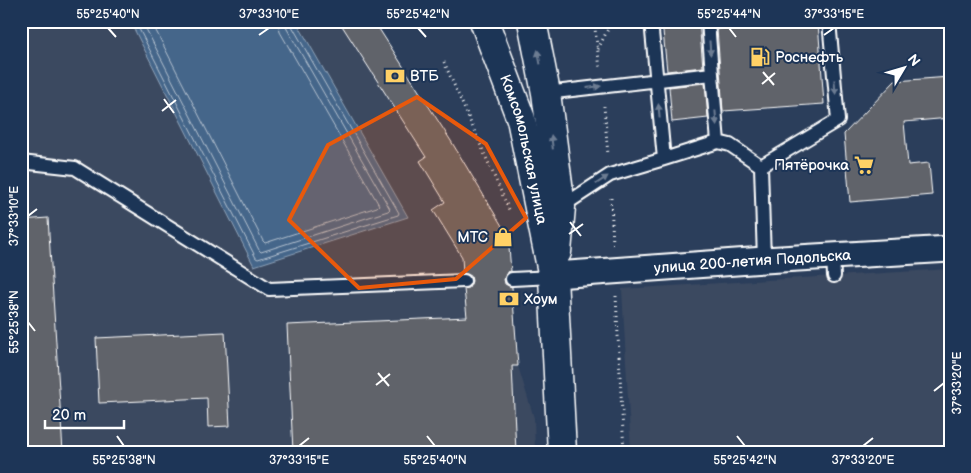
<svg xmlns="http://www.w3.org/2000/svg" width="971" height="473" font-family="'Balsamiq Sans',sans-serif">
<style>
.built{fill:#3b4960}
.water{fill:#45668a;stroke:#8fa3b9}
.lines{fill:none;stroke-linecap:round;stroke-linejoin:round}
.shore{stroke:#b5c2d0;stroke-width:1}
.building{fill:#61646b;stroke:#fff}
.lane-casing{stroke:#fff;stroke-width:16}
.street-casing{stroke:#fff;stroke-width:29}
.secondary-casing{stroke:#fff;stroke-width:31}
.path{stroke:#fff;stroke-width:3;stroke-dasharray:1 4;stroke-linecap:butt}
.lane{stroke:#1d3557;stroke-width:12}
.street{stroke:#1d3557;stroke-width:25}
.secondary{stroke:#1d3557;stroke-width:28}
.oneway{fill:#6c7c92}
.marked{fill:#e8590c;fill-opacity:0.2;stroke:#e8590c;stroke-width:4;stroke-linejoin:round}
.ticks{fill:none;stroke:#fff;stroke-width:2}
.labels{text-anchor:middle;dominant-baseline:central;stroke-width:4;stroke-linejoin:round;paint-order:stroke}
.poi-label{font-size:15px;fill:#fff;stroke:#1d3557;text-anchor:start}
.street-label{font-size:15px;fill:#fff;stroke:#1d3557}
.neatline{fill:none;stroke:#fff;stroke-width:2}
.ticks-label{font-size:12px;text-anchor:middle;fill:#fff}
</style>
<rect width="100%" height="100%" fill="#2b3e5b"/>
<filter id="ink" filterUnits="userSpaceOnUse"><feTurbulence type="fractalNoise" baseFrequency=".02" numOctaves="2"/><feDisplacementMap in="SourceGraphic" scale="10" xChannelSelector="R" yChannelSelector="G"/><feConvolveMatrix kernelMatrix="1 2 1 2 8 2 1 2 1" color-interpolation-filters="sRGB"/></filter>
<g filter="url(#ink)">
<path class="built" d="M21,21H339L426,157L445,202L433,210L462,257L471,367L518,366L534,418L535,452H21Z
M950,269V452H631L622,289Z"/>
<path class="water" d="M130,21H296L408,217L254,266Z"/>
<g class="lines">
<path class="shore" d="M135,21L256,258L258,259L398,215L399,213L292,26V21
M142,21L259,250L261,252L388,211L390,209L287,29L285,21
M151,21L263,241L265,243L377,207L379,205L280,32L278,21"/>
</g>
<path class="building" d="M339,21H374L451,141L508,236L511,271L507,272L504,279L505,284L509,286L512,287L517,353L518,366H512L516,452H293L287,325L467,317L464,289L469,288L472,281L471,276L467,274L463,273L462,257L433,210L445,202L420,161L426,157Z
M662,21H699L703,67L667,71Z
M818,22L824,104L723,111L717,29Z
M950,77V118L904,122L908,165L929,163L932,195L850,202L844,134L895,81Z
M705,83L708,118L672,122L669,87Z
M48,218L63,452H21V220Z
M225,332L230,426L208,427L207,398L99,403L96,338Z"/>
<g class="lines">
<defs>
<path id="lane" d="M651,21L664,159
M708,21L712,74
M546,93L712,74L718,142
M21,162L75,168L269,289L464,281
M761,166L838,120L829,21
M761,166L764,260
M561,207L610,175L664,159L718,142L730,145L761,166
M833,256L834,276
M512,279L553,277"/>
<g id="street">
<path id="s1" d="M555,275L764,260L950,249"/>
</g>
<g id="secondary">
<path id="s2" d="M484,21L521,119L553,277L562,452"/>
<path d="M532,21L546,93L561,207L557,252"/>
</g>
</defs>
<use href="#lane" class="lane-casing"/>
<use href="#street" class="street-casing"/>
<use href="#secondary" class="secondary-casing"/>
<path class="path" d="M594,21L600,68
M598,49L609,27
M444,62L510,212
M604,106L608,155
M611,198L613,245
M616,296L624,452"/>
<use href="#lane" class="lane"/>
<use href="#street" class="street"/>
<use href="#secondary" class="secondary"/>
</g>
<defs><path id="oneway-solid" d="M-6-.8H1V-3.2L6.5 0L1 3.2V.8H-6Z" transform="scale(1.25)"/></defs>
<g class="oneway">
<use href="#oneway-solid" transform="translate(710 48) rotate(86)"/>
<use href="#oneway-solid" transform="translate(539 57) rotate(-101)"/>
<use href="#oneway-solid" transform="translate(594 87) rotate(-7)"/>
<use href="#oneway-solid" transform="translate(835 87) rotate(85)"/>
<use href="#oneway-solid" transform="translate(659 111) rotate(-95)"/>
<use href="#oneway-solid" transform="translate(716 118) rotate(85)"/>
<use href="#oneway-solid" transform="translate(552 142) rotate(-97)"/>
<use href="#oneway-solid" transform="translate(602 180) rotate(-34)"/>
</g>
</g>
<path class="marked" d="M417,97L486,144L526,218L456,279L359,288L289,220L328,145Z"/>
<path class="ticks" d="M108,28L116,37M418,28L426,37M729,28L736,37M259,35L269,28M824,35L834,28M763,72L774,85M762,84L775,73M164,99L174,113M162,111L176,100M28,216L37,209M570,222L581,236M569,234L583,224M28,322L35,331M378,373L389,386M376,385L390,374M934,391L944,383M117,436L124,446M427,436L435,446M737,436L745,446M299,446L309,438M863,446L873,438"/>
<defs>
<symbol id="fuel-bare" viewBox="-9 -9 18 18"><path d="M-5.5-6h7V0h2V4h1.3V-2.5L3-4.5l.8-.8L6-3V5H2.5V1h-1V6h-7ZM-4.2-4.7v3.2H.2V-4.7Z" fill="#ffd166" stroke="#1d3557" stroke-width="2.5" paint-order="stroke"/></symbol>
<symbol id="bank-bare" viewBox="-9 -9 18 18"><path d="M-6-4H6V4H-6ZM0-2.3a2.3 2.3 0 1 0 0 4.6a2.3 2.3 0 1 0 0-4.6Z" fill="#ffd166" stroke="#1d3557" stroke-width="2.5" paint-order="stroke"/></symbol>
<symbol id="supermarket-bare" viewBox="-9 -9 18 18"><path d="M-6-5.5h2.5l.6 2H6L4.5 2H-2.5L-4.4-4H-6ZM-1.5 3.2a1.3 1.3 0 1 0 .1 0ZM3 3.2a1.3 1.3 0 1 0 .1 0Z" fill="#ffd166" stroke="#1d3557" stroke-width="2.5" paint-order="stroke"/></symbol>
<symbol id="shop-bare" viewBox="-9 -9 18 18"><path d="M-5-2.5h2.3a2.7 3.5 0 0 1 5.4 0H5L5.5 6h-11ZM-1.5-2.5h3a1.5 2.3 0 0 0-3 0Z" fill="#ffd166" stroke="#1d3557" stroke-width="2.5" paint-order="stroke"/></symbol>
</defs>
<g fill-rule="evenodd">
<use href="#fuel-bare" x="746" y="43" width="28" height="28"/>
<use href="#bank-bare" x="381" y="62" width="28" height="28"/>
<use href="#supermarket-bare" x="850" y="151" width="28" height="28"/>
<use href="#shop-bare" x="489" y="223" width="28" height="28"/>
<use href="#bank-bare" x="495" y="285" width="28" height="28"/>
</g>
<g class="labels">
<g class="poi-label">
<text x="775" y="57">Роснефть</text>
<text x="410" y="76">ВТБ</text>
<text x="849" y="165" text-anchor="end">Пятёрочка</text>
<text x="488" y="237" text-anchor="end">МТС</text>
<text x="524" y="299">Хоум</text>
</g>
<g class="street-label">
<text stroke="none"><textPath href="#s2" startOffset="135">Комсомольская улица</textPath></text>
<text stroke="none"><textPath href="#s1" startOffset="198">улица 200-летия Подольска</textPath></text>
</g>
</g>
<rect width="971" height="473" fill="none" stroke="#1d3557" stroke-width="55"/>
<g transform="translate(904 68) rotate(52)" stroke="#1d3557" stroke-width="4" paint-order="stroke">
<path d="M0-4L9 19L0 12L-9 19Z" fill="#ffffff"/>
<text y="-8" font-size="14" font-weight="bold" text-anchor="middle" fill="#ffffff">N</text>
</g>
<path d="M45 420v8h79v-8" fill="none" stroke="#ffffff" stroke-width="2.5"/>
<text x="52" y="420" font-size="15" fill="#ffffff" stroke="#1d3557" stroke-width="4" paint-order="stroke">20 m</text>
<rect x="28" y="28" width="916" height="418" class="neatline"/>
<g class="ticks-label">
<text x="108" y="18">55°25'40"N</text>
<text x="269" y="18">37°33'10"E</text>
<text x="418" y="18">55°25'42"N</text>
<text x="729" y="18">55°25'44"N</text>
<text x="834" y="18">37°33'15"E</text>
<text transform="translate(14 216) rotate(-90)" y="4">37°33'10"E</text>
<text transform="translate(14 322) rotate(-90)" y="4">55°25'38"N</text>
<text transform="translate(957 383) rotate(-90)" y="4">37°33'20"E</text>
<text x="124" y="464">55°25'38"N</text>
<text x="299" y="464">37°33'15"E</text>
<text x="435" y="464">55°25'40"N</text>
<text x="745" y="464">55°25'42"N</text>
<text x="863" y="464">37°33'20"E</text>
</g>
</svg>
